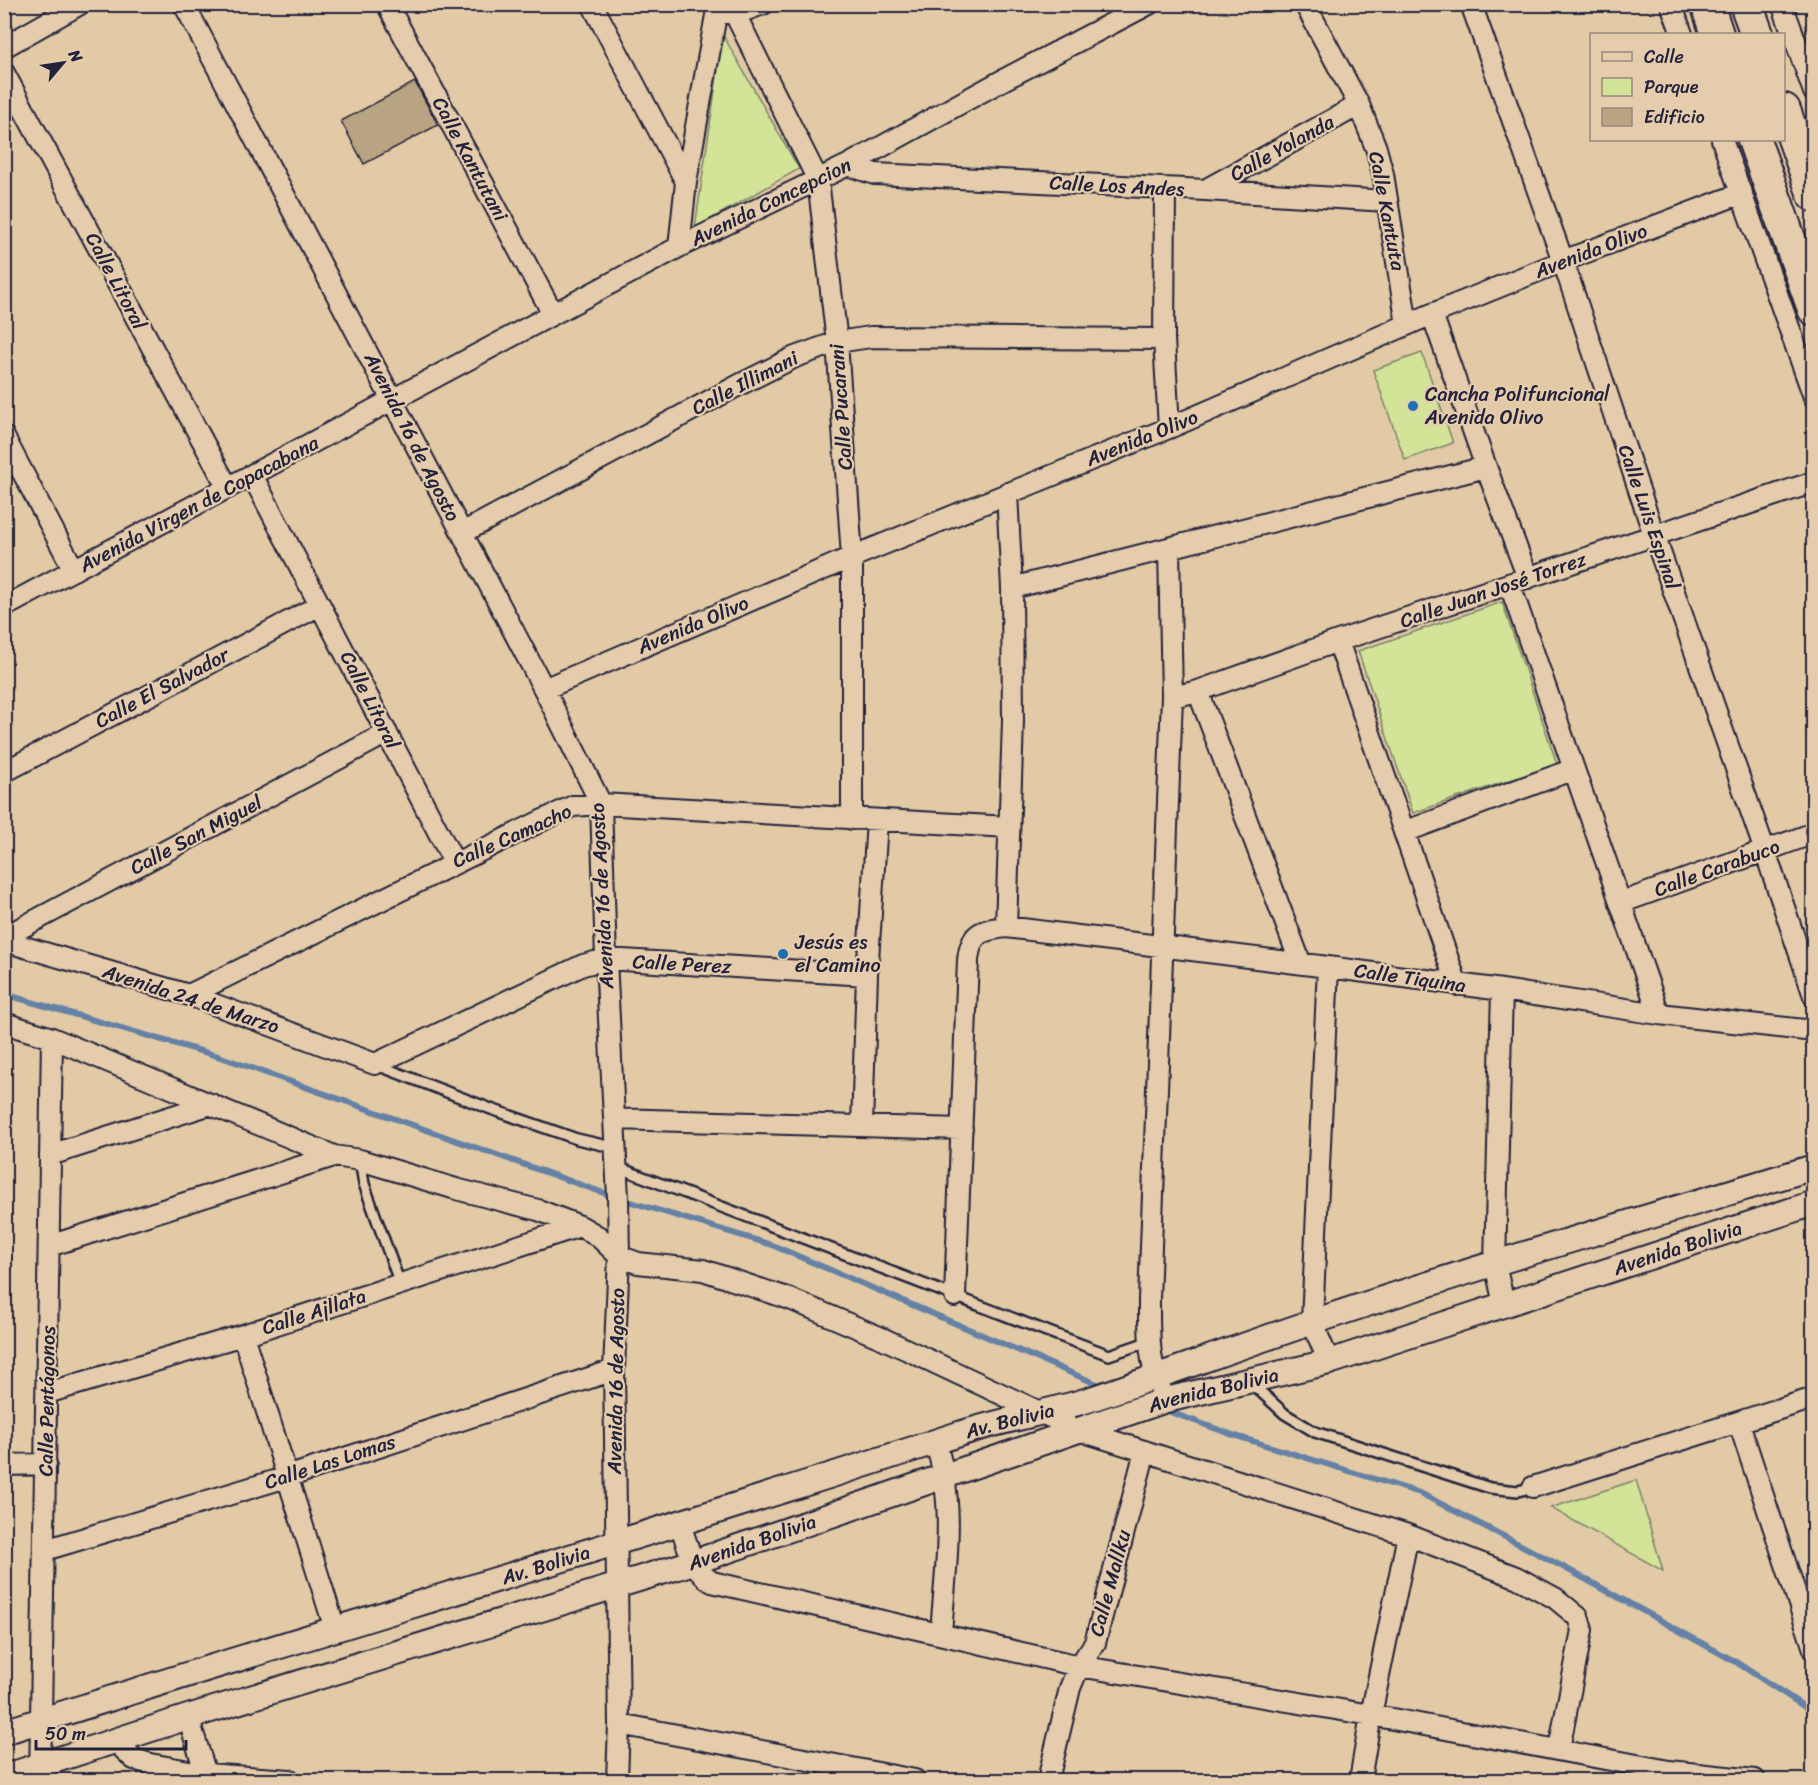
<svg xmlns="http://www.w3.org/2000/svg" width="1818" height="1785" font-family="Sriracha,sans-serif">
<style>
.green{fill:#d3e498;stroke:#7a836a;stroke-width:1.5}
.lines{fill:none;stroke-linecap:round;stroke-linejoin:round}
.stream{stroke:#6581a5;stroke-width:6}
.building{fill:#b8a482;stroke:#22223b;stroke-width:1.5}
.service-casing{stroke:#22223b;stroke-width:14}
.minor-casing{stroke:#22223b;stroke-width:24}
.tertiary-casing{stroke:#22223b;stroke-width:28}
.trunk-casing{stroke:#22223b;stroke-width:36}
.service{stroke:#e5ccad;stroke-width:9}
.minor{stroke:#e5ccad;stroke-width:20}
.tertiary{stroke:#e5ccad;stroke-width:24}
.trunk{stroke:#e5ccad;stroke-width:32}
.poi-dot{fill:#1f6fb2;stroke:#e5ccad;stroke-width:2}
.labels{text-anchor:middle;dominant-baseline:central;stroke-width:4.5;stroke-linejoin:round;paint-order:stroke}
.street-label{font-size:20px;fill:#22223b;stroke:#e5ccad}
.poi-label{font-size:20px;fill:#22223b;stroke:#e5ccad;text-anchor:start}
</style>
<rect width="100%" height="100%" fill="#e3caa6"/>
<filter id="ink" filterUnits="userSpaceOnUse"><feTurbulence type="fractalNoise" baseFrequency=".0167" numOctaves="2"/><feDisplacementMap in="SourceGraphic" scale="12" xChannelSelector="R" yChannelSelector="G"/><feConvolveMatrix kernelMatrix="1 2 1 2 8 2 1 2 1" color-interpolation-filters="sRGB"/></filter>
<g filter="url(#ink)">
<path class="green" d="M723,35L799,169L695,228Z
M1422,353L1453,443L1405,460L1373,370Z
M1502,602L1557,764L1413,813L1358,651Z
M1636,1480L1663,1571L1551,1508Z"/>
<g class="lines">
<path class="stream" d="M4,994L221,1057L618,1198L772,1245L1104,1387
M1162,1409L1233,1435L1420,1493L1567,1569L1736,1662L1814,1713"/>
</g>
<path class="building" d="M415,82L438,125L364,164L341,121Z"/>
<g class="lines">
<defs>
<path id="service" d="M377,1065L491,1109L577,1139L616,1148
M360,1160L364,1184L400,1284
M617,1167L1109,1355L1150,1341
M1251,1383L1285,1414L1315,1432L1490,1488L1518,1491L1533,1487"/>
<path id="minor" d="M184,4L544,689L601,804L606,959L618,1198L619,1256L614,1370L619,1724L617,1780
M387,4L553,314
M592,4L686,182
M1305,4L1359,105L1376,148L1383,174L1407,325
M1471,4L1563,261L1654,535L1765,851L1814,996
M1671,4L1682,34
M1782,4L1814,92
M725,12L735,14L763,4
M735,14L818,180L837,342L852,557V819
M4,47L80,4
M4,73L228,488
M1722,140L1814,397
M848,165L875,174L1205,190L1387,201
M1165,189L1164,339L1169,428
M1205,190L1359,105
M679,247L686,182L718,4
M1432,314L1486,467L1528,578
M4,437L74,570
M252,475L454,862
M462,533L739,385L795,357L837,342L871,337L1164,339
M1510,585L1659,1014
M1012,588L1486,467
M4,607L679,247L848,165L1003,80L1149,4
M1338,641L1457,985
M544,689L852,557L1169,428L1432,314L1563,261L1742,193
M1198,691L1301,964
M1172,697L1198,691L1338,641L1814,482
M4,772L320,605
M1404,832L1574,769
M1620,903L1814,833
M1006,927L1013,721L1012,588L1007,493
M4,937L387,733
M4,941L189,995L375,1064L583,965L606,959L867,975
M1328,967L1312,1322L1329,1362
M1502,990L1495,1264L1504,1304
M189,995L543,820L573,806L601,804L1009,827
M4,1023L52,1038L334,1156L360,1160L456,1189L538,1210L580,1226L599,1237L619,1256L638,1263L703,1270L790,1299L884,1339L1078,1430L1408,1535L1516,1577L1555,1598L1578,1617L1582,1630L1559,1749
M614,1119L962,1129
M862,1126L867,975L877,821
M50,1155L211,1104
M49,1246L334,1156
M955,1296L968,960C971,933 980,930 1006,927L1328,967L1502,990L1659,1014L1814,1031
M243,1335L335,1629
M1161,1390C1148,1362 1149,1330 1149,1299L1172,697L1169,549
M47,1393L243,1335L580,1226
M1739,1423L1814,1649
M935,1442C957,1503 945,1571 941,1634
M4,1465L46,1464
M1533,1487L1814,1398
M680,1523C687,1544 692,1570 712,1582L1079,1666L1371,1715L1669,1771L1666,1780
M45,1550L287,1477L614,1370
M188,1717L206,1774L205,1780
M619,1724L915,1780
M114,1740L134,1759L150,1764L206,1774L290,1780
M1669,1771L1755,1780
M40,1780L52,1038
M1048,1780L1070,1688L1079,1666L1095,1643L1145,1451
M1360,1780L1371,1715L1408,1535"/>
<g id="tertiary">
<path id="s1" d="M4,1732C322,1631 642,1538 959,1434C1001,1420 1046,1413 1088,1400C1163,1375 1238,1347 1313,1322C1478,1266 1646,1218 1814,1167"/>
<path id="s2" d="M4,1777L188,1717L694,1562L1166,1400L1329,1362L1814,1203"/>
</g>
<path id="trunk" d="M1707,4L1717,34
M1746,4L1757,34
M1784,110L1814,195
M1754,140L1814,309"/>
</defs>
<use href="#service" class="service-casing"/>
<use href="#minor" class="minor-casing"/>
<use href="#tertiary" class="tertiary-casing"/>
<use href="#trunk" class="trunk-casing"/>
<use href="#service" class="service"/>
<use href="#minor" class="minor"/>
<use href="#tertiary" class="tertiary"/>
<use href="#trunk" class="trunk"/>
</g>
</g>
<g class="poi-dot">
<circle cx="1413" cy="406" r="6"/>
<circle cx="783" cy="954" r="6"/>
</g>
<g class="labels">
<g class="street-label">
<text transform="translate(1282 148) rotate(-29)">Calle Yolanda</text>
<text transform="translate(470 159) rotate(62)">Calle Kantutani</text>
<text transform="translate(1117 186) rotate(3)">Calle Los Andes</text>
<text transform="translate(771 202) rotate(-26)">Avenida Concepcion</text>
<text transform="translate(1387 211) rotate(79)">Calle Kantuta</text>
<text transform="translate(1591 251) rotate(-21)">Avenida Olivo</text>
<text transform="translate(116 281) rotate(62)">Calle Litoral</text>
<text transform="translate(745 383) rotate(-27)">Calle Illimani</text>
<text transform="translate(841 407) rotate(-94)">Calle Pucarani</text>
<text transform="translate(412 437) rotate(63)">Avenida 16 de Agosto</text>
<text transform="translate(1142 438) rotate(-22)">Avenida Olivo</text>
<text transform="translate(199 504) rotate(-28)">Avenida Virgen de Copacabana</text>
<text transform="translate(1649 517) rotate(71)">Calle Luis Espinal</text>
<text transform="translate(1493 590) rotate(-19)">Calle Juan José Torrez</text>
<text transform="translate(693 625) rotate(-23)">Avenida Olivo</text>
<text transform="translate(162 688) rotate(-28)">Calle El Salvador</text>
<text transform="translate(370 700) rotate(63)">Calle Litoral</text>
<text transform="translate(196 835) rotate(-28)">Calle San Miguel</text>
<text transform="translate(512 836) rotate(-24)">Calle Camacho</text>
<text transform="translate(1717 868) rotate(-20)">Calle Carabuco</text>
<text transform="translate(602 896) rotate(-93)">Avenida 16 de Agosto</text>
<text transform="translate(682 964) rotate(3)">Calle Perez</text>
<text transform="translate(1410 978) rotate(8)">Calle Tiquina</text>
<text transform="translate(191 999) rotate(18)">Avenida 24 de Marzo</text>
<text stroke="none"><textPath href="#s2" startOffset="1756">Avenida Bolivia</textPath></text>
<text transform="translate(314 1312) rotate(-18)">Calle Ajllata</text>
<text transform="translate(616 1381) rotate(-89)">Avenida 16 de Agosto</text>
<text stroke="none"><textPath href="#s2" startOffset="1270">Avenida Bolivia</textPath></text>
<text transform="translate(47 1401) rotate(-89)">Calle Pentágonos</text>
<text stroke="none"><textPath href="#s1" startOffset="1053">Av. Bolivia</textPath></text>
<text transform="translate(330 1462) rotate(-18)">Calle Las Lomas</text>
<text stroke="none"><textPath href="#s2" startOffset="784">Avenida Bolivia</textPath></text>
<text stroke="none"><textPath href="#s1" startOffset="567">Av. Bolivia</textPath></text>
<text transform="translate(1110 1583) rotate(-75)">Calle Mallku</text>
</g>
<g class="poi-label">
<text x="1425" y="394">Cancha Polifuncional<tspan x="1425" dy="23">Avenida Olivo</tspan></text>
<text x="795" y="942">Jesús es<tspan x="795" dy="23">el Camino</tspan></text>
</g>
</g>
<rect width="1818" height="1785" fill="none" stroke="#e5ccad" stroke-width="24"/>
<rect x="12" y="12" width="1794" height="1761" fill="none" stroke="#22223b" stroke-width="2" filter="url(#ink)"/>
<rect x="1590" y="33" width="195" height="108" fill="#e5ccad" stroke="#97887f" stroke-width="1.5"/>
<rect x="1602" y="52" width="30" height="9" fill="#e5ccad" stroke="#97887f" stroke-width="1.5"/>
<text x="1644" y="63" font-size="18" fill="#22223b">Calle</text>
<rect x="1602" y="78" width="30" height="18" fill="#d3e498" stroke="#97887f" stroke-width="1.5"/>
<text x="1644" y="93" font-size="18" fill="#22223b">Parque</text>
<rect x="1602" y="108" width="30" height="18" fill="#b8a482" stroke="#97887f" stroke-width="1.5"/>
<text x="1644" y="123" font-size="18" fill="#22223b">Edificio</text>
<g transform="translate(63 63) rotate(61)" stroke="#e5ccad" stroke-width="4.5" paint-order="stroke">
<path d="M0-4.5L10 22L0 15L-10 22Z" fill="#22223b"/>
<text y="-9" font-size="16" font-weight="bold" text-anchor="middle" fill="#22223b">N</text>
</g>
<path d="M36 1740v9h150v-9" fill="none" stroke="#22223b" stroke-width="3"/>
<text x="45" y="1740" font-size="18" fill="#22223b" stroke="#e5ccad" stroke-width="4.5" paint-order="stroke">50 m</text>
</svg>
